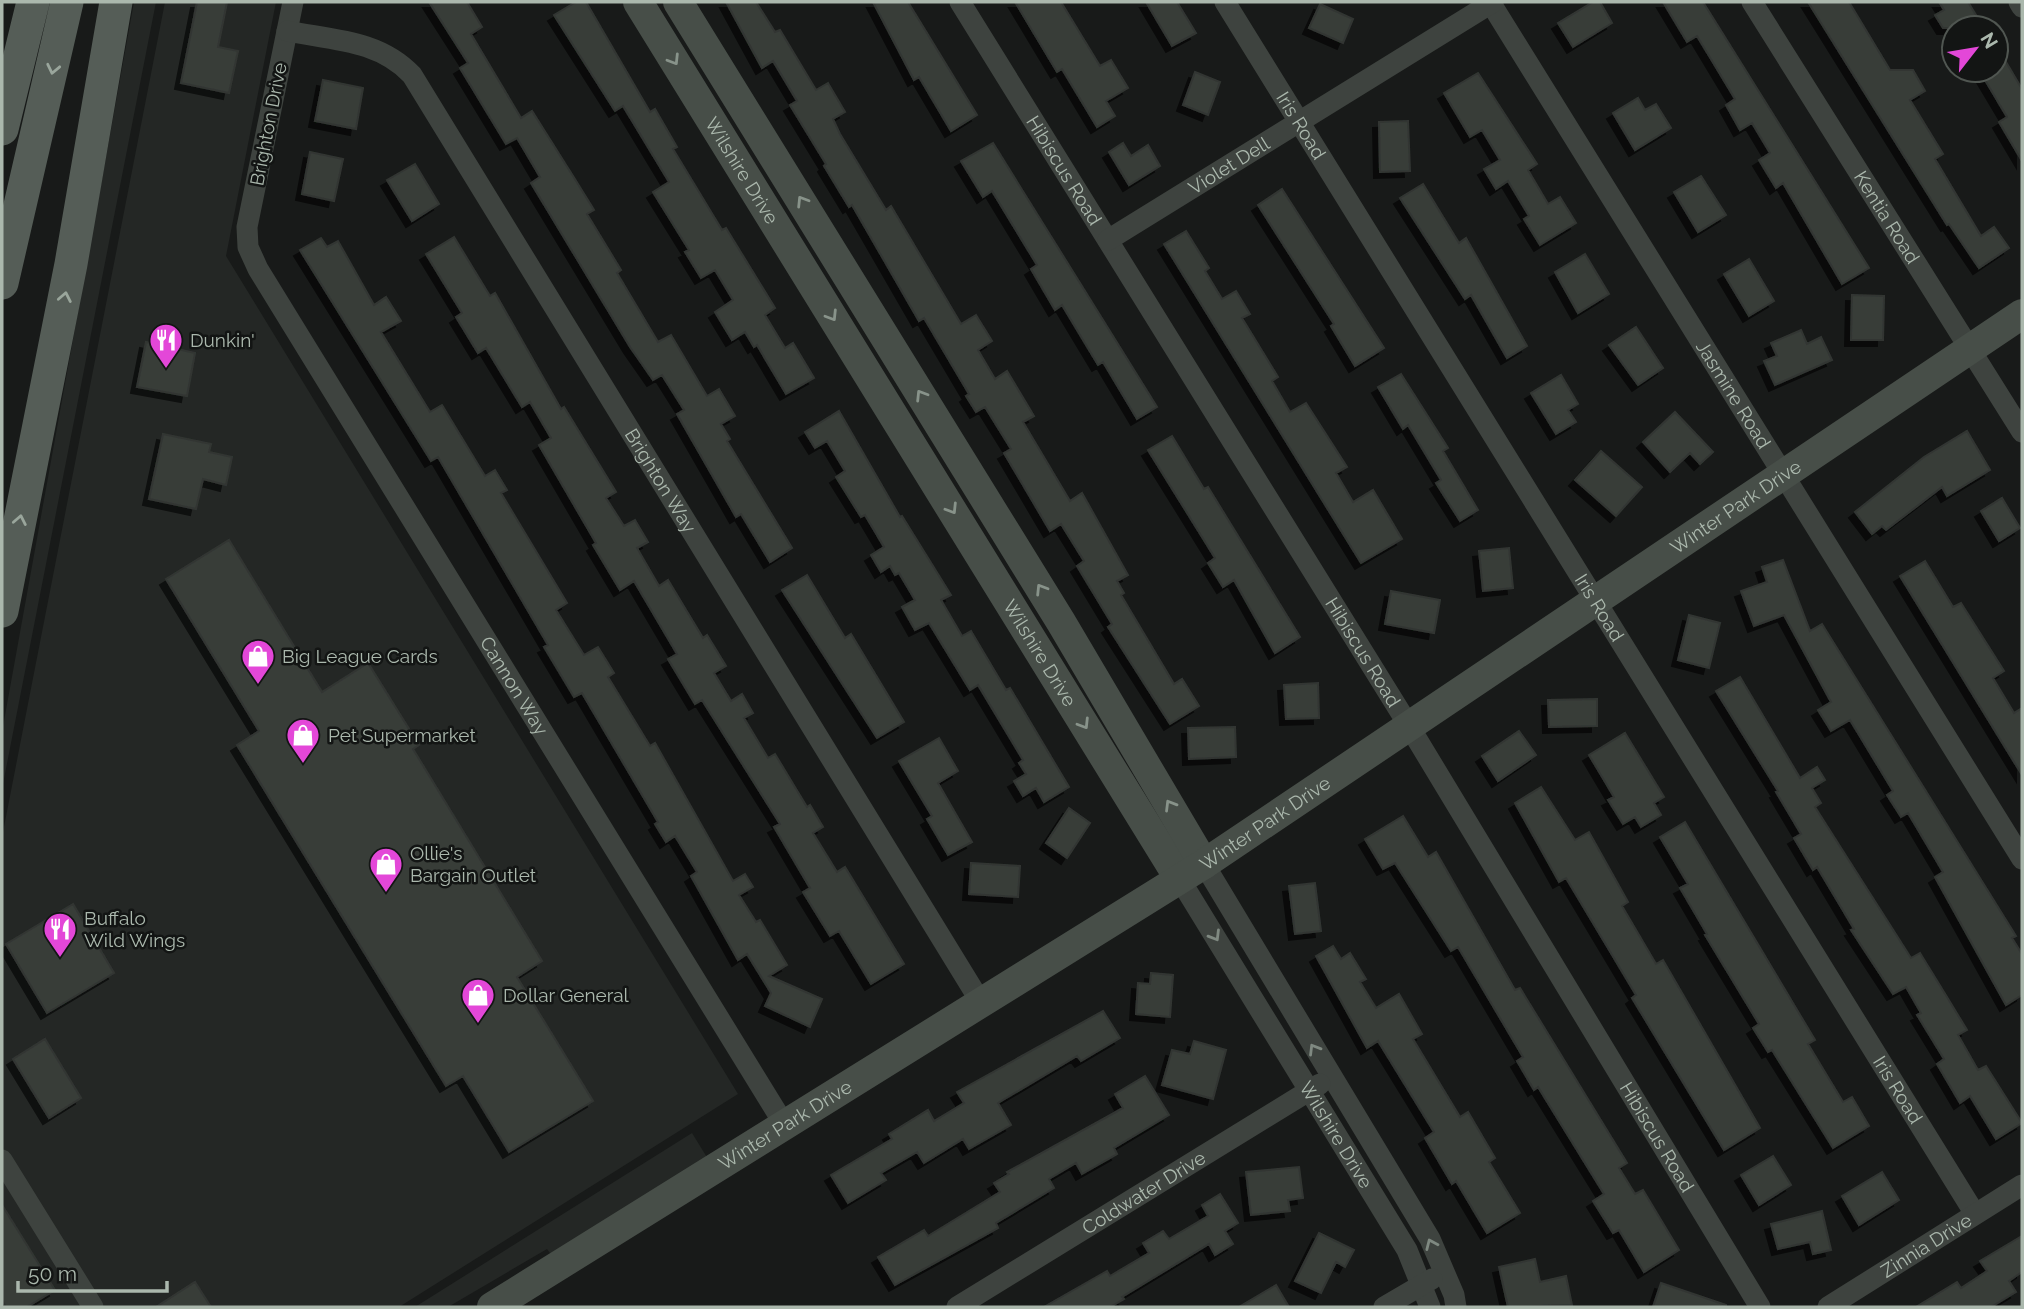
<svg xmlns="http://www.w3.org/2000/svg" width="2024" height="1309" font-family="Raleway,sans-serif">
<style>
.built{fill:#242725}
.building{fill:#383c39;stroke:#323633;stroke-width:2;filter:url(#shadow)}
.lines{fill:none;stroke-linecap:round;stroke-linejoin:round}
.street{stroke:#3e433f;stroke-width:21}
.secondary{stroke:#474e48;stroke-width:30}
.primary{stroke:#555d57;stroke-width:33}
.oneway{stroke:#88938a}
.oneway2{stroke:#9aa69c}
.oneway3{stroke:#7f8981}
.labels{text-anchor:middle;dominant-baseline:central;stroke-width:5;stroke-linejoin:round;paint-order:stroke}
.street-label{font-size:19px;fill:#abb8ad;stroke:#131514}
.poi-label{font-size:19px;fill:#abb8ad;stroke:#131514;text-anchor:start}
</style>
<defs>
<filter id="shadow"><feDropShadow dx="-6" dy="6" stdDeviation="0" flood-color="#0009"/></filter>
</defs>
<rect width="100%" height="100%" fill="#181a19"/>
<path class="built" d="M134,2H156L2,789V732Z
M165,2H276L226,256L738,1094L399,1307H2V837Z
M692,1133L708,1159L553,1257L547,1249L448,1307H415Z"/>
<path class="building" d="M197,2H227L218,47L238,51L229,93L181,83Z
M429,2H467L482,27L471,34L521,118L532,111L573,176L594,210L587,214L621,270L617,273L658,342L671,335L707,396L719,389L735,416L721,424L730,439L727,441L792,548L770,562L741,514L736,517L677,414L684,410L662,375L653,380L630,347L531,183L540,177L517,138L506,144L460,68L468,63Z
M576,2H586L650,112L655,109L677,147L673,149L722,230L726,228L775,308L765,315L785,348L793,343L814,378L786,394L757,345L754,347L745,332L732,340L715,312L733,300L715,270L701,278L685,252L689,250L653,192L669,182L623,106L615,111L554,15Z
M726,2H756L775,32L780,30L816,90L828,83L845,112L833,119L840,134L886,210L891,206L961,324L976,315L992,341L978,350L995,379L1007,371L1034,416L1023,422L1070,501L1082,493L1128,575L1117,581L1124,593L1121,595L1174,684L1182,679L1199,706L1170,724L1108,627L1112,624L1077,566L1084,561L1061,524L1050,531L1004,453L1011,449L985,407L976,412L966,396L969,394L924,318L919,321L852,205L849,207L824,166L826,164L790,105L797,101L773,61L762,68Z
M873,2H908L977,115L951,131L919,77L914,80Z
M1015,2H1061L1100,66L1111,60L1128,88L1106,101L1115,116L1097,127L1062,69L1057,72Z
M1146,2H1177L1196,33L1172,46Z
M1593,2H1600L1612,23L1573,47L1558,23Z
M1663,2H1703L1869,268L1842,284L1783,183L1776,188L1759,160L1770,153L1752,123L1740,130L1726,105L1735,99L1697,36L1687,42Z
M1808,2H1849L1890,70H1913L1925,91L1910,100L1943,154L1935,159L1981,236L1994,227L2009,248L1979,268L1949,224L1947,225Z
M1939,2H1968L1984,28H1943L1935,15L1944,10Z
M1320,4L1353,19L1343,43L1309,28Z
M1996,45L2022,89V161L1999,122L2007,117L1979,70H1996Z
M1195,72L1220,82L1208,115L1183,105Z
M1478,73L1537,164L1528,170L1548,204L1560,197L1576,223L1540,245L1524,219L1529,216L1508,181L1496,189L1484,169L1500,160L1482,130L1470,137L1444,93Z
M323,80L363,88L356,129L315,121Z
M1638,98L1645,110L1656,104L1671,128L1635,150L1613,113Z
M1408,121L1410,171L1380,172L1379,122Z
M993,143L1157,407L1137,419L1103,362L1098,365L1062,305L1055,310L1031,269L1037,265L992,191L983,197L961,161Z
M1123,143L1131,156L1148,145L1160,166L1129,185L1109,152Z
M310,152L343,159L334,201L302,194Z
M415,164L439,204L412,221L387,180Z
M1701,176L1726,215L1698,232L1674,192Z
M1423,184L1459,243L1466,238L1527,346L1507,358L1471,295L1465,299L1400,198Z
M1282,189L1384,348L1355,366L1331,326L1334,324L1258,205Z
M1186,231L1209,268L1205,271L1222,299L1236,291L1250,314L1242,318L1278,377L1272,381L1290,412L1306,403L1347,467L1336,473L1353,502L1373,490L1402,539L1361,563L1164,244Z
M454,237L490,296L495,293L561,409L564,407L616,492L606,498L624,526L635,520L648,542L637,548L659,586L668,580L703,638L707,635L726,666L714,673L731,701L742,694L753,713L744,718L768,758L775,754L807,807L810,805L823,827L813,833L837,872L845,867L904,964L871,984L839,931L830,936L803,892L810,888L774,827L780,824L702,700L695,704L668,659L677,654L634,581L620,590L593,545L596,543L539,445L551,438L530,402L522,407L486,348L478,353L456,317L462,313L426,254Z
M321,238L327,247L338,241L374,305L386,297L401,321L381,332L430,412L442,405L485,476L495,470L507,490L501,493L567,603L556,610L584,655L598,647L614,673L608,677L650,746L655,743L733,881L745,874L753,887L739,895L756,922L760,920L787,965L769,976L822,999L810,1027L765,1006L771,993L747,954L738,960L691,876L697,872L675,836L666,842L655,824L658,822L582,693L574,697L544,647L548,645L438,457L431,461L300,250Z
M1585,254L1609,294L1578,313L1555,272Z
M1749,259L1774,301L1749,316L1724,274Z
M1852,295L1884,296L1883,340H1851Z
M1636,327L1663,368L1638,385L1609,345Z
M1801,330L1807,344L1821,337L1832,360L1775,385L1764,361L1777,356L1771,343Z
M146,342L195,353L187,396L137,387Z
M1401,374L1448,448L1443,451L1478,510L1460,521L1436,483L1441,480L1408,425L1403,429L1378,387Z
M1561,375L1578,404L1568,410L1576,422L1556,434L1531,393Z
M839,411L900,517L902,516L951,595L941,600L962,636L971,631L1006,690L1010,688L1069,787L1044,802L1036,788L1023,796L1014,781L1026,774L1019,763L1023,760L978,685L970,690L929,623L915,630L902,607L915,600L899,573L895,575L890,566L881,572L871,555L884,547L865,515L861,517L836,477L845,471L827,441L815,448L805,432Z
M1675,412L1713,452L1700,464L1690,453L1670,472L1643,442Z
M1967,431L1990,470L1947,496L1942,487L1886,530L1882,526L1872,534L1855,512L1924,457Z
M163,434L211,444L209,452L232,457L226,485L203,479L196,509L149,499Z
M1172,436L1204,489L1208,487L1300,637L1275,653L1234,580L1223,587L1208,563L1215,558L1148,450Z
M1601,451L1642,487L1616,516L1575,480Z
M2002,498L2020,528L1999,541L1981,511Z
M229,540L322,692L368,663L419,745L413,749L542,961L517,977L593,1101L509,1152L463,1076L446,1086L237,745L259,731L166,579Z
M1509,548L1513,588L1483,591L1479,551Z
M1783,560L1810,631L1822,624L2016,936L2012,938L2022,954V995L2006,1005L1935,877L1943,872L1908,813L1901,817L1887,795L1893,791L1850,720L1831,731L1818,710L1831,702L1784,615L1754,626L1741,591L1767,582L1762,567Z
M1925,561L1953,607L1961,603L2004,671L1993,678L2014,713L2022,708V775L1900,576Z
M807,575L845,638L851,634L904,722L877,738L782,590Z
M1391,591L1440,600L1434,633L1385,624Z
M1689,615L1720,623L1709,668L1678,660Z
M1740,677L1800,778L1817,767L1825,780L1812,788L1821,803L1815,807L1911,958L1920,953L1947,997L1967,1030L1958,1035L1978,1070L1986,1066L2022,1123L1996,1139L1970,1096L1960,1103L1937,1064L1944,1059L1917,1015L1921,1013L1906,987L1893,994L1851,930L1854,929L1817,867L1813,870L1794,838L1801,834L1776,792L1778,791L1716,691Z
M1318,683L1319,718L1286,719L1284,685Z
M1597,699V726L1549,727L1548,700Z
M1235,727L1236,757L1189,759L1188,728Z
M1519,731L1536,755L1498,781L1482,756Z
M1625,733L1664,797L1654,803L1661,815L1641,827L1635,817L1623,824L1608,800L1614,797L1589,755Z
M939,738L958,771L938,783L972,842L948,855L927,819L932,816L899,761Z
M1541,787L1575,840L1589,832L1628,902L1622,906L1656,964L1663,960L1760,1128L1724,1150L1632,998L1636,995L1566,878L1559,882L1515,803Z
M1069,808L1090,823L1067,858L1046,843Z
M1403,816L1428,857L1436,852L1515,990L1520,988L1627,1163L1619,1168L1635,1194L1643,1190L1679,1250L1644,1272L1619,1230L1613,1233L1593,1201L1604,1194L1538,1087L1534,1090L1517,1061L1523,1057L1458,947L1451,951L1395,863L1383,869L1365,839Z
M1685,822L1815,1040L1808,1044L1843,1102L1852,1097L1869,1126L1833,1148L1772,1050L1768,1052L1753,1028L1759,1024L1705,935L1707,934L1680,888L1688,884L1660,837Z
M971,863L1020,866L1018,897L969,894Z
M1315,883L1321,931L1295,934L1289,886Z
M73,904L114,973L47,1013L6,944Z
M1333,946L1341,959L1350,953L1366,979L1360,982L1376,1008L1399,994L1422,1034L1413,1039L1460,1117L1468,1112L1495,1158L1489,1162L1520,1213L1487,1233L1456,1181L1452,1184L1425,1138L1434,1132L1378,1041L1367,1048L1316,956Z
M1151,973L1173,975L1170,1017L1136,1014L1138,983L1150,984Z
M1103,1011L1120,1038L1081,1061L1077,1056L998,1103L1011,1125L969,1149L963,1139L924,1163L917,1152L881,1173L886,1180L848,1203L831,1175L892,1139L889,1134L928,1110L934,1121L964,1103L957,1092Z
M45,1039L81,1098L49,1118L13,1059Z
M1194,1041L1226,1050L1213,1099L1162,1085L1172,1050L1190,1054Z
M1145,1076L1169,1115L1114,1148L1117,1154L1082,1174L1076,1163L1049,1179L1054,1188L996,1223L998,1228L895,1285L878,1257L924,1230L928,1236L1000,1192L994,1183L1009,1174L1007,1172L1123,1108L1115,1094Z
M1773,1156L1791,1185L1759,1205L1741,1175Z
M1299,1167L1303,1198L1288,1200L1290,1211L1251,1215L1246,1172Z
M1882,1172L1899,1200L1859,1225L1842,1196Z
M1220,1194L1238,1223L1225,1231L1233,1244L1215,1255L1209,1244L1122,1297L1124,1299L1110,1307H1044L1107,1271L1110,1276L1149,1253L1143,1243L1163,1231L1169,1239L1208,1216L1202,1205Z
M2,1205L55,1290L27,1307H6L2,1300Z
M1822,1211L1831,1250L1813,1254L1810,1242L1778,1249L1771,1224Z
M1319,1233L1354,1250L1345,1267L1336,1262L1321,1293L1295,1281Z
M2022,1236V1272L2009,1281L2016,1292L1991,1307H1916L1957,1282L1961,1288L1987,1271L1980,1261Z
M1535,1259L1540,1282L1566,1276L1572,1305L1508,1307L1499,1267Z
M195,1282L211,1307H156Z
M1661,1283L1726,1305V1307H1653Z
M1276,1285L1289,1307H1239Z"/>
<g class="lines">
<g class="street">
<path id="s1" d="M293,2L247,227L248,247L258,269L784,1124"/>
<path id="s2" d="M960,2L1409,726L1760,1307"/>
<path id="s3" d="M1225,2L1975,1214"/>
<path id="s4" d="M1490,2L2022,859"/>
<path id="s5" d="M1752,2L2022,432"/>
<path d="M2019,2L2022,7"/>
<path id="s6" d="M287,31C333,40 379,40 412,75L980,1001"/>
<path id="s7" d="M1108,240L1493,2"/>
<path d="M1204,864L1430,1239L1454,1295L1456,1307"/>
<path id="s8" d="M1179,878L1407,1250L1430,1307"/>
<path d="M2,1160L93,1307"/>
<path id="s9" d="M957,1307L1320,1084"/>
<path d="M1384,1307L1432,1279"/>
<path id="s10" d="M1828,1307L2022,1185"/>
</g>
<g class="secondary">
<path id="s11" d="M638,2L1179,878"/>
<path d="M678,2L1061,622L1204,864"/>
<path id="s12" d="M492,1307L1204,864L2022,314"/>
</g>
<path class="primary" d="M2,129L33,2
M2,283L67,2
M2,611L71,264L116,2"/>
</g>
<defs><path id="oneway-chevron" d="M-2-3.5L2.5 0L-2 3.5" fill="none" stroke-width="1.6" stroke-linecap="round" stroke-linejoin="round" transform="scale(1.75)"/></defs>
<g class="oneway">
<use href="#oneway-chevron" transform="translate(674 60) rotate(58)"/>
<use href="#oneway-chevron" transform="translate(802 201) rotate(-122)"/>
<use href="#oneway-chevron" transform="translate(832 316) rotate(58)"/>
<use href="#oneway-chevron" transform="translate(921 395) rotate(-122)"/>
<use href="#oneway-chevron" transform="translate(952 509) rotate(58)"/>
<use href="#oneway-chevron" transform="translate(1041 589) rotate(-122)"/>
<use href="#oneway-chevron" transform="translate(1084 724) rotate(58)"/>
<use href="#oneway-chevron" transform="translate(1170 805) rotate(-121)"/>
</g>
<g class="oneway2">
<use href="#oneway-chevron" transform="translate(53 69) rotate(102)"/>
<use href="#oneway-chevron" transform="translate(65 297) rotate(-79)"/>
<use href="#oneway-chevron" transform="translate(20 520) rotate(-79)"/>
</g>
<g class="oneway3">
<use href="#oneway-chevron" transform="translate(1215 936) rotate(59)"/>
<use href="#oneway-chevron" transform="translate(1314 1049) rotate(-121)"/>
<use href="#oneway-chevron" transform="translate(1431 1244) rotate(-114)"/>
</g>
<defs>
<symbol id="restaurant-pin" viewBox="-11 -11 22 30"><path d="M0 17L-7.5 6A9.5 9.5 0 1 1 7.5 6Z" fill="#e347d8" stroke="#131514"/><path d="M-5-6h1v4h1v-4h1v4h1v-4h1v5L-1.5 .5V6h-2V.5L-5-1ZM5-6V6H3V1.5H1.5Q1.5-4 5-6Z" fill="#fff"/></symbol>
<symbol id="shop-pin" viewBox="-11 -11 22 30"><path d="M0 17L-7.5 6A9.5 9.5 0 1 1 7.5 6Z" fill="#e347d8" stroke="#131514"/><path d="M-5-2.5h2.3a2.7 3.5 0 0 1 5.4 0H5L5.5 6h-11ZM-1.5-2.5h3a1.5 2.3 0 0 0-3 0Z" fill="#fff"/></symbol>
</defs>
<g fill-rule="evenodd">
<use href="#restaurant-pin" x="147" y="321" width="38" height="52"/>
<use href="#shop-pin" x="239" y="637" width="38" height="52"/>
<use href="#shop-pin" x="284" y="716" width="38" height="52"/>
<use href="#shop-pin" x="367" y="845" width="38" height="52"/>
<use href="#restaurant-pin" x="41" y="910" width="38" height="52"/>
<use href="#shop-pin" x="459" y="976" width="38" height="52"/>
</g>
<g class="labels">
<g class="street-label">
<text transform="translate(268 124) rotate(-79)">Brighton Drive</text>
<text stroke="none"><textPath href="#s3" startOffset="145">Iris Road</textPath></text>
<text stroke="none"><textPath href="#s7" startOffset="142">Violet Dell</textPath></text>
<text stroke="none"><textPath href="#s11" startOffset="198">Wilshire Drive</textPath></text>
<text stroke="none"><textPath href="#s2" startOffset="198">Hibiscus Road</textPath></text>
<text stroke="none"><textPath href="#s5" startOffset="254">Kentia Road</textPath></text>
<text stroke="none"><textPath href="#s4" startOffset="462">Jasmine Road</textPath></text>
<text stroke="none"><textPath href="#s6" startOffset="611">Brighton Way</textPath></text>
<text stroke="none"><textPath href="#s12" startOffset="1479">Winter Park Drive</textPath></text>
<text stroke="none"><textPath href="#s3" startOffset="712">Iris Road</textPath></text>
<text stroke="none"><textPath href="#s11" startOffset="765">Wilshire Drive</textPath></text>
<text stroke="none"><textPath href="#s2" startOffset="765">Hibiscus Road</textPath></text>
<text stroke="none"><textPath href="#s1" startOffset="763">Cannon Way</textPath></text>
<text stroke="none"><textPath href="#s12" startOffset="912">Winter Park Drive</textPath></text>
<text stroke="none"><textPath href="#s3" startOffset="1279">Iris Road</textPath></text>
<text stroke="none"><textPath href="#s12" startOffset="345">Winter Park Drive</textPath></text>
<text stroke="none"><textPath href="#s8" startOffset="301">Wilshire Drive</textPath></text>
<text stroke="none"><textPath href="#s2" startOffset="1332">Hibiscus Road</textPath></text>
<text stroke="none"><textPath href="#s9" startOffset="219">Coldwater Drive</textPath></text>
<text stroke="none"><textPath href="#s10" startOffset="116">Zinnia Drive</textPath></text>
</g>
<g class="poi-label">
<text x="190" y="340">Dunkin'</text>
<text x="282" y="656">Big League Cards</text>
<text x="328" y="735">Pet Supermarket</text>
<text x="410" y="853">Ollie's<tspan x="410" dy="22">Bargain Outlet</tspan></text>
<text x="84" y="918">Buffalo<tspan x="84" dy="22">Wild Wings</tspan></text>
<text x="503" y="995">Dollar General</text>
</g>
</g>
<rect width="2024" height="1309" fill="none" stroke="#abb8ad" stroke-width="7"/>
<g transform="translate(1975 49) rotate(59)"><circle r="33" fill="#131514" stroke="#505651" stroke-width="2"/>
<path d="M0-5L12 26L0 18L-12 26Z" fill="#e347d8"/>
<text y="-10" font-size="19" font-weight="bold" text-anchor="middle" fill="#abb8ad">N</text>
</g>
<path d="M18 1281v10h149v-10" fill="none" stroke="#abb8ad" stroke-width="3.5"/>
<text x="28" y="1281" font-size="21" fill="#abb8ad" stroke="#131514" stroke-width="5" paint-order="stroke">50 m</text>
</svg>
